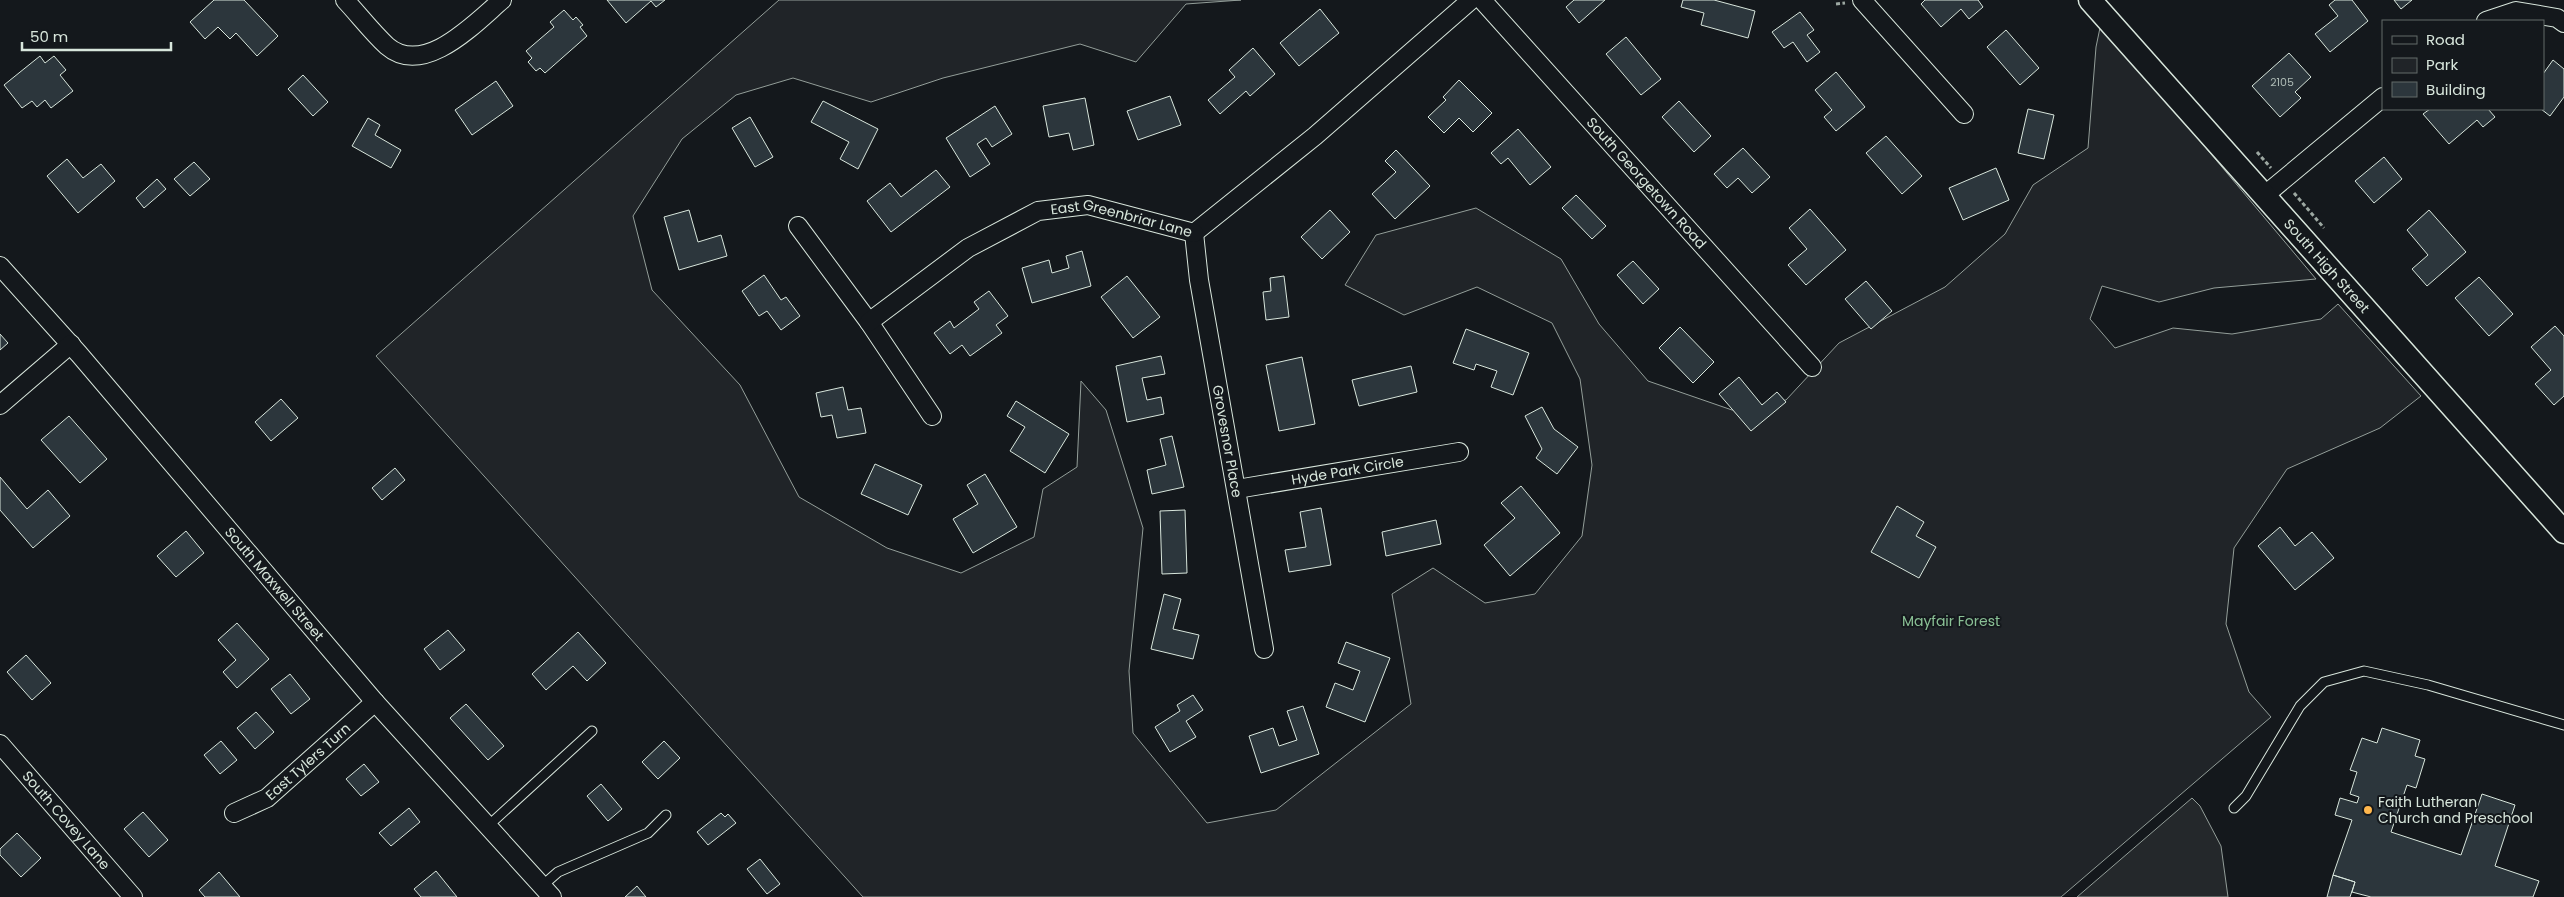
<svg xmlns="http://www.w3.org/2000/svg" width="2564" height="897" font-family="Poppins,sans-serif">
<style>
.green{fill:#202428;stroke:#939e99}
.parking{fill:#24282b;stroke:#939e99}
.building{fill:#2c363c;stroke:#d8e6dc}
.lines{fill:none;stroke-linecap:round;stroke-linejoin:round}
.service-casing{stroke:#d8e6dc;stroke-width:11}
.minor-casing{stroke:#d8e6dc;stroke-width:20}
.tertiary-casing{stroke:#d8e6dc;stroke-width:25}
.path{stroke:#9da8a2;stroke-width:3;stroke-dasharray:4 2.5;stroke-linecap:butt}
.service{stroke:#14181c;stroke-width:9}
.minor{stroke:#14181c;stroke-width:18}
.tertiary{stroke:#14181c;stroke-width:22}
.poi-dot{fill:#ffb74d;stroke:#14181c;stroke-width:2}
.labels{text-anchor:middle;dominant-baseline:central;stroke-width:4;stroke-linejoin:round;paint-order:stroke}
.number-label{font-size:11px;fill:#adbab4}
.street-label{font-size:14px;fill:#d8e6dc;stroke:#14181c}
.park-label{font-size:14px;fill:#8ac095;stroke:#14181c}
.poi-label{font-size:14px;fill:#d8e6dc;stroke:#14181c;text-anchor:start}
</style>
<rect width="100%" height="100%" fill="#14181c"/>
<path class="green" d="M779,0H1241L1186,4L1136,62L1080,44L943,78L871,102L793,78L736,95L682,139L633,216L652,290L740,385L799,497L887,548L961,573L1034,537L1043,489L1077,467L1081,381L1106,410L1143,528L1129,671L1133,733L1207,823L1276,810L1411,704L1392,594L1433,568L1485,603L1535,594L1582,536L1592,465L1580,379L1552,323L1477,287L1404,315L1345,285L1376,235L1476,208L1561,259L1599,324L1648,381L1732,410L1786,400L1839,343L1945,287L2005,234L2033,185L2088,148L2096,47L2101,23L2316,279L2214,288L2159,302L2102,286L2090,319L2115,348L2173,328L2232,334L2321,319L2338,304L2421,396L2380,428L2287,469L2234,548L2226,624L2249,692L2271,717L2061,897H863L376,356Z"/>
<path class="parking" d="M2192,798L2200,806L2221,846L2228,897H2077Z"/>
<path class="building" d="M214,0H244L278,36L257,56L236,33L230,39L218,27L205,39L190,22Z
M607,0H665L656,7L651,1L626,23Z
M1574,0H1605L1579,23L1566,7Z
M1683,0H1714L1755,11L1748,38L1701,25L1704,13L1681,7Z
M1925,0H1978L1983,7L1969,19L1961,9L1941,27L1921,4Z
M2335,0H2352L2368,21L2330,52L2315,34L2338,16L2329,5Z
M2394,0H2412L2401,9Z
M1320,9L1339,33L1299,66L1280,43Z
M564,10L573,20L576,17L583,25L580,27L587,36L545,73L540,68L536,71L528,62L532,58L526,51L554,27L550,22Z
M1800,12L1814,30L1807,35L1820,52L1807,62L1793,42L1784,48L1772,32Z
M2006,30L2039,68L2020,85L1987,47Z
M1626,37L1661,79L1641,95L1606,54Z
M1253,48L1275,74L1250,96L1246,91L1220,114L1208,100L1235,77L1229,70Z
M2289,53L2311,77L2295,92L2301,98L2280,117L2252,86Z
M40,56L45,63L54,56L66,70L60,75L73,91L51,108L45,100L37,107L32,101L22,108L4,85Z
M2553,60L2564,69V97L2550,116L2541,109H2543V74Z
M1836,72L1865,107L1836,131L1824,117L1832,110L1815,90Z
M303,75L328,102L313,116L288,89Z
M1459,80L1492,113L1473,132L1459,118L1444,133L1428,117L1446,100L1443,97Z
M496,81L513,106L472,135L455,110Z
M1170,96L1181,125L1138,140L1127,111Z
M1085,98L1094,145L1073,150L1069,133L1049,137L1043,106Z
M823,101L878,129L858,169L840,159L849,142L811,122Z
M1679,101L1711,136L1694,152L1662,117Z
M995,106L1012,134L992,147L986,138L977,144L990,164L970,177L946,138Z
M2028,109L2054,115L2044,159L2018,153Z
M2430,109H2488L2495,117L2483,127L2477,120L2449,144L2423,114Z
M750,117L773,157L755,167L732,128Z
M368,118L380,125L375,135L401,150L391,168L352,146Z
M1518,129L1551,167L1530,185L1508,158L1501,164L1491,153Z
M1886,136L1922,176L1902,194L1866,153Z
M1743,148L1770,177L1752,193L1738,178L1727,188L1714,174Z
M1396,150L1430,186L1395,219L1372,194L1396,172L1385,161Z
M2384,157L2402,179L2374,203L2355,181Z
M67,159L83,178L101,164L115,181L78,213L47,176Z
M194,162L210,179L190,196L174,179Z
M1996,168L2009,200L1963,220L1949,188Z
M936,170L950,187L891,232L867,201L890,183L901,197Z
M157,179L166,189L144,208L136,198Z
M1576,195L1606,226L1592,239L1562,208Z
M1810,209L1846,250L1806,285L1788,265L1807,249L1789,228Z
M689,210L698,242L721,235L727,256L679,270L664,217Z
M1330,210L1350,232L1322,259L1301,237Z
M2429,210L2466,252L2427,286L2412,269L2428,255L2407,230Z
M1082,251L1091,286L1032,303L1022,268L1049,260L1052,273L1069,268L1066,256Z
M1633,261L1659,289L1643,304L1617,275Z
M764,275L781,300L786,297L800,316L781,330L767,311L759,316L742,291Z
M1127,276L1160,317L1133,338L1101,297Z
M1284,276L1289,317L1266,320L1263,292L1271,291L1270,278Z
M2479,277L2513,314L2489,336L2455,298Z
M1866,281L1892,311L1871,329L1845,299Z
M989,291L1008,316L996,325L1002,333L970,356L962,345L950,354L934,333L950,321L954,328L979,309L974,302Z
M2555,326L2564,336V396L2554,405L2535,384L2551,370L2531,347Z
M1680,327L1714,362L1693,383L1659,348Z
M1466,329L1529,353L1513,395L1491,387L1497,371L1476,364L1474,370L1453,363Z
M0,334L8,343L0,350Z
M1161,356L1165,374L1142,378L1147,400L1161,397L1164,414L1127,422L1116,366Z
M1302,357L1315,424L1279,431L1266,365Z
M1411,366L1417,392L1359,406L1352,380Z
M1739,377L1762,405L1777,392L1786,402L1751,431L1719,394Z
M843,387L848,410L861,408L866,433L837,438L832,415L821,417L816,393Z
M281,399L298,418L271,441L255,422Z
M1016,401L1069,434L1045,473L1010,451L1025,427L1007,416Z
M1542,407L1554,429L1578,447L1557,474L1536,458L1542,449L1525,416Z
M69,416L107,459L80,483L41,440Z
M1172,436L1184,487L1152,494L1147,470L1166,465L1160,439Z
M875,464L922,485L908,515L861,494Z
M395,468L405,480L382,500L372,488Z
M985,474L1017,527L973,553L953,519L978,504L967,485Z
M0,477L27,509L48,490L70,516L33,548L0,510Z
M1521,486L1560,533L1510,576L1484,545L1515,518L1501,503Z
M1897,506L1924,522L1916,536L1936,547L1919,578L1871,552Z
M1321,508L1331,565L1289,572L1285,550L1306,547L1300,512Z
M1185,510L1187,573L1162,574L1160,511Z
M1436,520L1441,544L1386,556L1382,532Z
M2280,527L2295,546L2312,532L2334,558L2295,590L2258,546Z
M186,531L204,553L176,577L157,556Z
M1164,594L1181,599L1173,629L1199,635L1193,659L1151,649Z
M237,623L269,659L237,688L223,672L236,660L218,640Z
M448,630L465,650L440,670L424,649Z
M578,632L606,663L587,681L573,666L546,690L532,674Z
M1346,642L1390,658L1365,722L1326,707L1335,683L1353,690L1360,671L1338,663Z
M26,655L51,683L32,700L7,672Z
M290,674L310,699L291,714L271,689Z
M1193,695L1203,710L1186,721L1196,737L1170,752L1155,727L1180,711L1177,705Z
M466,704L504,746L488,760L450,718Z
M1303,706L1319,754L1261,773L1249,736L1273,728L1279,746L1297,740L1287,711Z
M256,712L274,732L255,749L237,728Z
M2382,728L2420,740L2415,756L2425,759L2416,788L2407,785L2391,832L2461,855L2482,794L2515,805L2495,866L2539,881L2533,897H2371L2352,892L2355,882L2333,875L2352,820L2335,815L2340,798L2357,803L2359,797L2350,794L2357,772L2350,770L2362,738L2377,743Z
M221,741L237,760L220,774L204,755Z
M664,741L680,758L658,779L642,762Z
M364,764L379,782L361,796L346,779Z
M601,784L622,809L608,821L587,796Z
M409,808L420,822L391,846L379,833Z
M143,812L168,840L149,857L124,829Z
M721,813L725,817L728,814L736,823L708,845L697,832Z
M17,833L41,858L21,877L0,855V849Z
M760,859L780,884L767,894L747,869Z
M436,871L457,897H421L414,889Z
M219,872L240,897H205L199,890Z
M2333,875L2355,882L2350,897H2327Z
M637,886L646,897H625Z"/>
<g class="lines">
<defs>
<path id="service" d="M2234,808L2246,796L2300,706L2324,682L2364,671L2428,685L2564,725
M488,826L592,731
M542,886L558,872L648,833L666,815"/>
<g id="minor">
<path d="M345,0C359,15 372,32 387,46C424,78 475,23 502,0"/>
<path id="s1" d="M1482,0L1812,367"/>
<path d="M1862,0L1964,114"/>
<path d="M2486,21L2516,11L2557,18L2564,23"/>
<path d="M2265,195L2383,97"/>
<path d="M798,226L869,322L932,416"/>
<path id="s2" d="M1194,233L1199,280L1264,649"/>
<path d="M1194,233L1315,136L1471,0"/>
<path id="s3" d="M0,266L79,354L375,702L552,897"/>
<path id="s4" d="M869,322L968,248L1038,211L1088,205L1194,233"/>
<path d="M0,405L71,344"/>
<path id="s5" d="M1237,489L1459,452"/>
<path id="s6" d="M0,744L133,897"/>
<path id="s7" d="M234,813L267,798L375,702"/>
</g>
<g id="tertiary">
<path id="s8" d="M2090,0L2564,532"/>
</g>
</defs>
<use href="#service" class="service-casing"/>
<use href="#minor" class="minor-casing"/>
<use href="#tertiary" class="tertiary-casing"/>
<path class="path" d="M1836,4L1845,3
M2257,152L2271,168
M2294,193L2324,228"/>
<use href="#service" class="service"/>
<use href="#minor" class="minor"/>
<use href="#tertiary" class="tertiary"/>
</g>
<circle class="poi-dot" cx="2368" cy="810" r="5"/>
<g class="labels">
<g class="number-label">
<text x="2282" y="82">2105</text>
</g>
<g class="street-label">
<text stroke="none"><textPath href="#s1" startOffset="246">South Georgetown Road</textPath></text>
<text stroke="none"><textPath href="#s4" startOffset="288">East Greenbriar Lane</textPath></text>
<text stroke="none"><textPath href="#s8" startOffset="356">South High Street</textPath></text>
<text stroke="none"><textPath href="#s2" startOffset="211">Grovesnor Place</textPath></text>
<text stroke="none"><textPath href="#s5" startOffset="112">Hyde Park Circle</textPath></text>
<text stroke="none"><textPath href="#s3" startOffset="420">South Maxwell Street</textPath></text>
<text stroke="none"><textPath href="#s7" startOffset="91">East Tylers Turn</textPath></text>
<text stroke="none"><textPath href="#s6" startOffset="101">South Covey Lane</textPath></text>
</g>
<g class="park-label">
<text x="1951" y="621">Mayfair Forest</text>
</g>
<g class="poi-label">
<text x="2378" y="802">Faith Lutheran<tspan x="2378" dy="16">Church and Preschool</tspan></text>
</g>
</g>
<rect x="2382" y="20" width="162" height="90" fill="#14181c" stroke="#626a69"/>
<rect x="2392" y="36" width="25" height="8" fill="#14181c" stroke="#626a69"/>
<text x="2426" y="45" font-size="15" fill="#d8e6dc">Road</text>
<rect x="2392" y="58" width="25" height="15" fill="#202428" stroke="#626a69"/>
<text x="2426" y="70" font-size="15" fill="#d8e6dc">Park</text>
<rect x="2392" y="82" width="25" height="15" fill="#2c363c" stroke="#626a69"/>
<text x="2426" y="95" font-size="15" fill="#d8e6dc">Building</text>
<path d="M22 42v8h149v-8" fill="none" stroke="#d8e6dc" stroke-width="2.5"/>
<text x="30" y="42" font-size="15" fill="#d8e6dc" stroke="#14181c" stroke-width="4" paint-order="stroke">50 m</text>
</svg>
